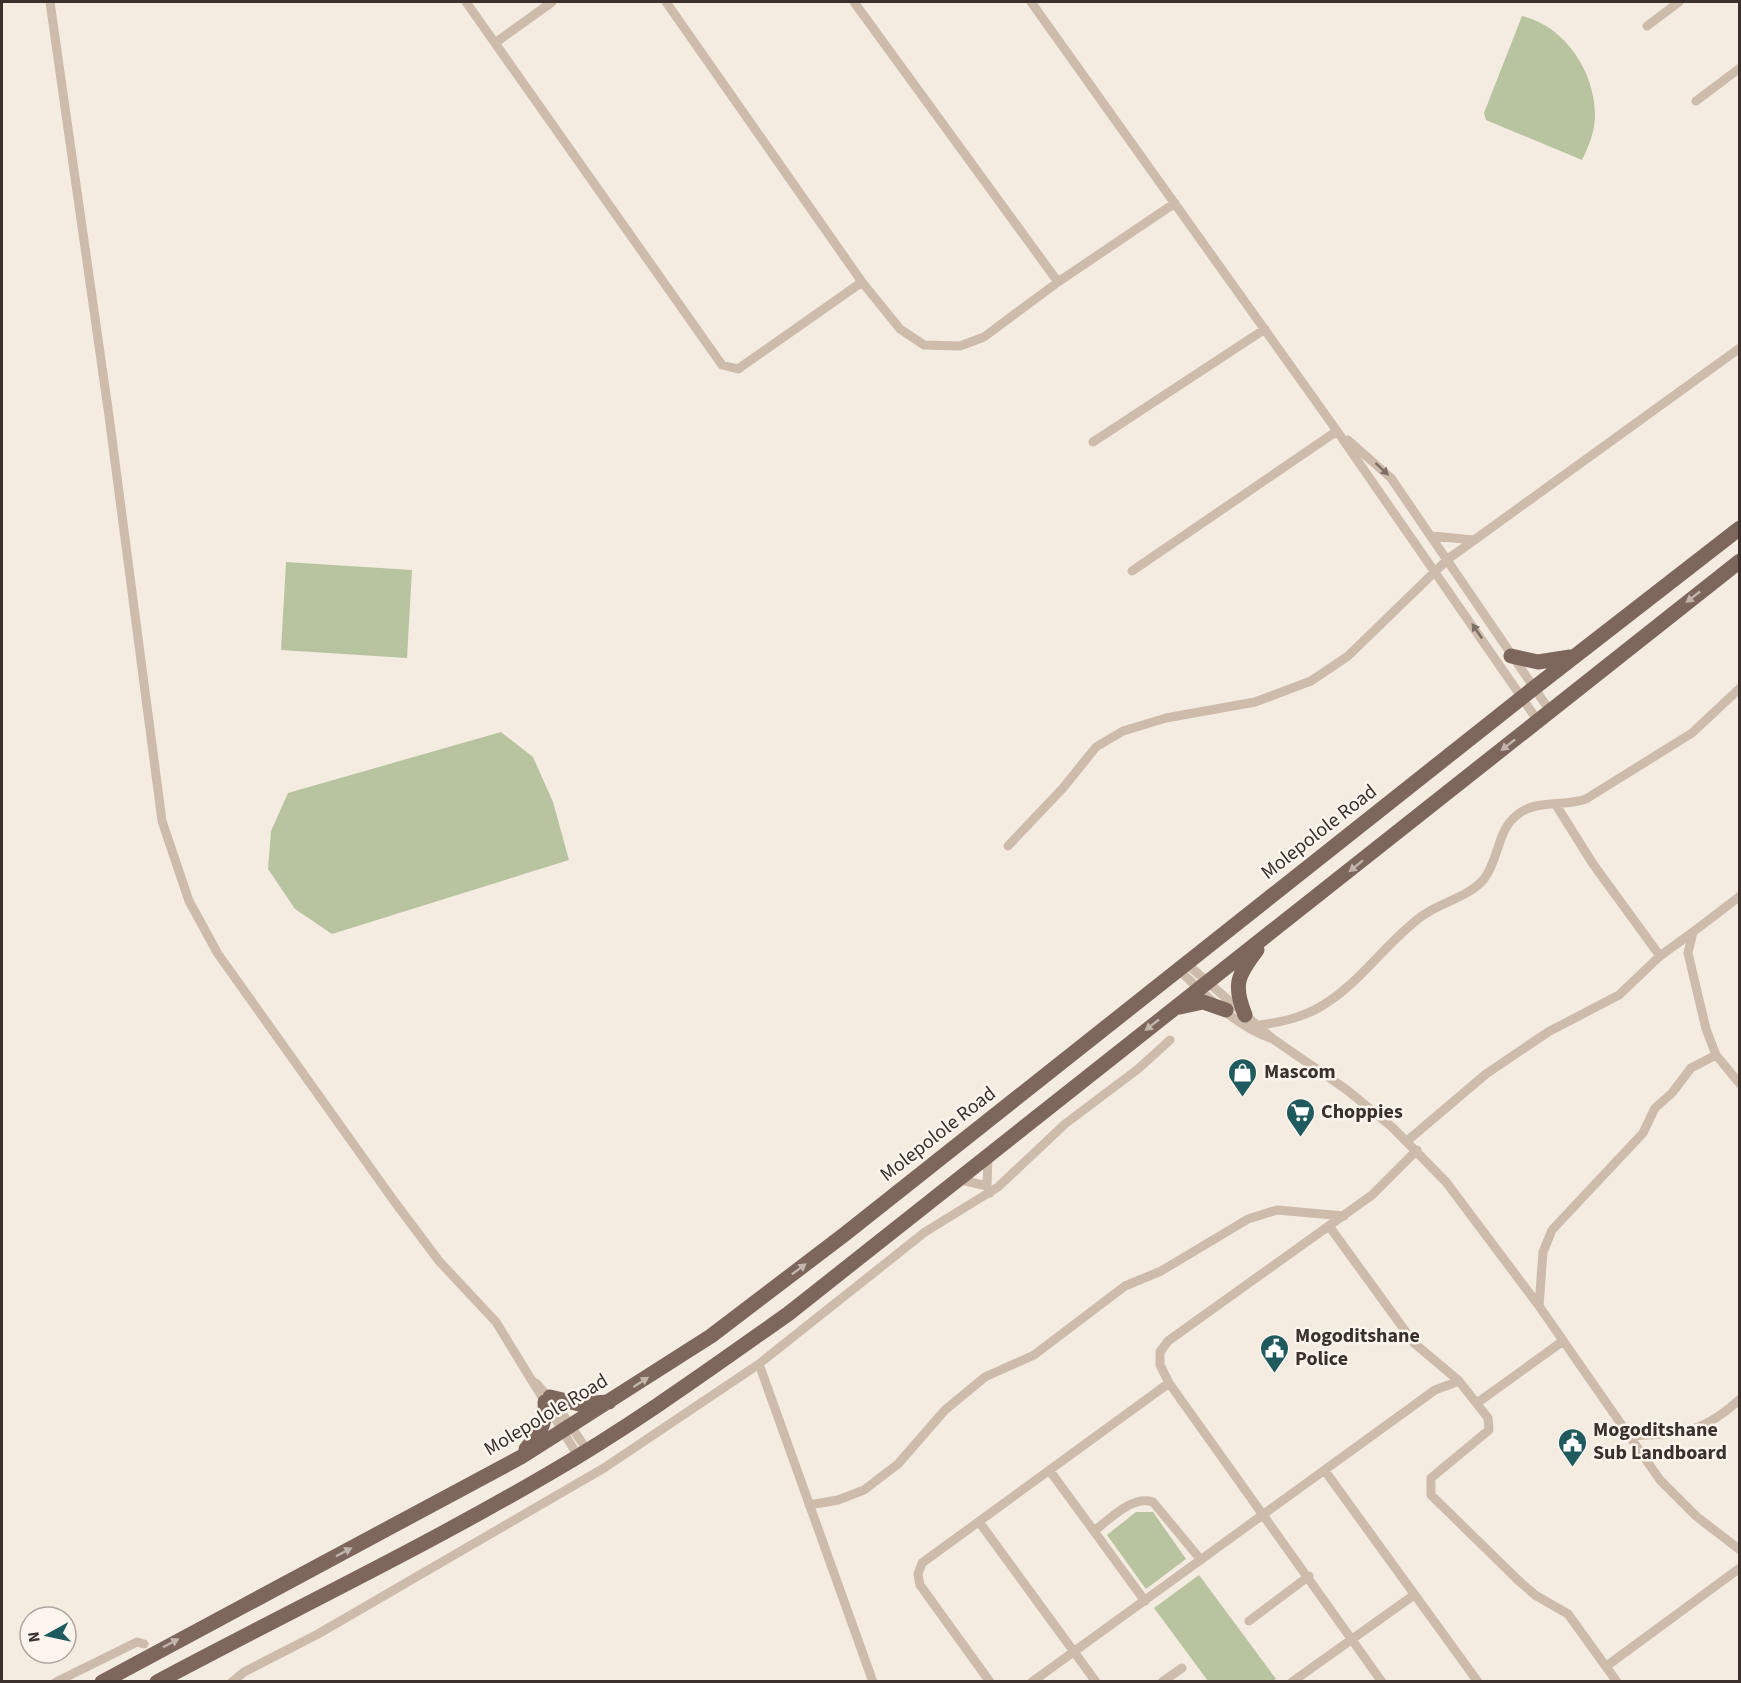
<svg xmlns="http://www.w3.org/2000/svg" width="1741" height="1683" font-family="'Source Sans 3',sans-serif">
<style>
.green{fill:#b8c4a0}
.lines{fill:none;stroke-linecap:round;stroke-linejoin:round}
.street{stroke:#cdbbac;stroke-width:9}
.primary{stroke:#7d675c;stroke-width:15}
.oneway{fill:#7d6f65}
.oneway2{fill:#c2b5ac}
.labels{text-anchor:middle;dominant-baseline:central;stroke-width:5;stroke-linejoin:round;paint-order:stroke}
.street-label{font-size:20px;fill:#3b302b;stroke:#fbf5ee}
.poi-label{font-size:20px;font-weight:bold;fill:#3b302b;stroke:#fbf5ee;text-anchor:start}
</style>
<rect width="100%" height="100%" fill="#f4ebe1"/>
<path class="green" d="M1522,16C1565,26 1595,72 1595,115C1595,131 1589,146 1582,160L1486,120L1484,113Z
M286,562L412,570L407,658L281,650Z
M501,732L533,757L553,802L569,860L332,934L295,909L268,869L271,831L288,793Z
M1136,1512H1153L1186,1559L1146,1589L1107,1535Z
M1199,1575L1276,1679L1272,1681H1208L1154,1608Z"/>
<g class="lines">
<path class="street" d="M50,2L109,416L162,821L189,901L218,954L394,1201L439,1261L496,1322L578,1456
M466,2L722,365L738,369L862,282L666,2
M854,2L1058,282
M1031,2L1337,431L1538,721
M1647,26L1679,2
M495,43L552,2
M1696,101L1740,68
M862,282L900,329L924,345L960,346L984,337L1058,282L1175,203
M1348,440L1391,478L1550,711
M1093,442L1265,329
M1432,536L1474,540
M1132,571L1337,431
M1556,805L1593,864L1660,956L1693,932
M1008,846L1063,788L1096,747L1123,731L1166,718L1255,702L1311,681L1348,656L1448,559L1740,348
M1740,896L1693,932L1688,953L1706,1029L1716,1055L1740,1084
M1187,964L1273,1039L1347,1090L1392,1127L1446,1182L1539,1306L1660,1480L1696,1516L1740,1550
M1179,970C1205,995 1238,1028 1273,1039
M1260,1025C1281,1022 1301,1018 1320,1007C1360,984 1385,943 1422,916C1441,902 1469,897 1484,879C1499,860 1497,830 1517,815C1536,799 1564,807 1586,799L1692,733L1740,688
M1407,1141L1486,1074L1548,1032L1619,995L1660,956
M988,1155L987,1186L990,1193
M957,1179L987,1186
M1329,1226L1414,1343L1459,1381
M1539,1306L1543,1252L1552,1230L1643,1133L1655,1108L1672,1093L1691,1068L1716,1055
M759,1364L873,1682
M536,1383L560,1410L587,1450
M1477,1403L1563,1341
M1630,1436C1680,1433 1701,1435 1740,1399
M1050,1471L1145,1601
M1325,1471L1478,1682
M809,1505L838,1500L864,1490L898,1464L945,1410L985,1377L1034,1355L1125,1286L1161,1271L1248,1219L1277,1210L1344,1216
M980,1523L1096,1682
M1094,1531C1110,1519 1132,1495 1153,1502L1201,1560
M1249,1621L1309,1576
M1608,1665L1740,1568
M56,1682L137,1642L144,1644
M232,1682L244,1672L318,1634L604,1468L759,1364L925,1232L998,1187L1065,1124L1138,1069L1170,1040
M990,1682L920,1585L918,1574L922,1563L1169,1383
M1032,1682L1435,1390L1459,1381L1488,1418L1489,1430L1431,1478V1495L1519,1581L1535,1595L1568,1614L1617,1682
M1162,1682L1182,1668
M1292,1682L1414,1595
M1382,1682L1169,1383L1160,1365V1352L1168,1341L1372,1195L1417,1150"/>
<path class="primary" d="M1511,656L1538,662L1570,657
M1180,1007L1203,1002L1226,1010
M1245,1015C1233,985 1237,976 1257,950
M550,1397L579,1404L609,1402
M526,1449C539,1433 547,1424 545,1402
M102,1682L521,1457L711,1336L845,1234L1534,688L1740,528
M157,1682C288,1612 422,1548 550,1473C633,1425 710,1369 788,1314L1740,561"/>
</g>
<defs><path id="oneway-solid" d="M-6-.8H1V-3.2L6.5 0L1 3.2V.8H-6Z" transform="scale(1.5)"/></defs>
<g class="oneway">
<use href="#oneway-solid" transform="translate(1382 469) rotate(43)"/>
<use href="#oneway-solid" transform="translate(1477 631) rotate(-124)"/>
</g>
<g class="oneway2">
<use href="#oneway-solid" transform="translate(1693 597) rotate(142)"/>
<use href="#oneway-solid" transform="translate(1508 745) rotate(142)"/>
<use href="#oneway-solid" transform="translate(1356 866) rotate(141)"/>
<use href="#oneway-solid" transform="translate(1152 1025) rotate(142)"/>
<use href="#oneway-solid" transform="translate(799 1269) rotate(-37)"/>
<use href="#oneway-solid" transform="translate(641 1382) rotate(-33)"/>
<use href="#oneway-solid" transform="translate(344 1552) rotate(-28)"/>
<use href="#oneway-solid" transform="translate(171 1643) rotate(-28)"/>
</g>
<defs>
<symbol id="shop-pin" viewBox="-11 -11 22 30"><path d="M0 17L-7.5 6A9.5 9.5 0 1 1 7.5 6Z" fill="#1f5a5e" stroke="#fbf5ee"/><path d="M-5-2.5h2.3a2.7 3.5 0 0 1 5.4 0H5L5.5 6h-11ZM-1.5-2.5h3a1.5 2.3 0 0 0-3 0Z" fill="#fff"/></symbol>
<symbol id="supermarket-pin" viewBox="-11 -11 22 30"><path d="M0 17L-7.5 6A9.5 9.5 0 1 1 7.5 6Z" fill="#1f5a5e" stroke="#fbf5ee"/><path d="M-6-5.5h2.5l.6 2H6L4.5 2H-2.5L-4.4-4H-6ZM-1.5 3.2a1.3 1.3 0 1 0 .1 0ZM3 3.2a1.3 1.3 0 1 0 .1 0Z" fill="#fff"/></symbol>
<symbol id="civic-pin" viewBox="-11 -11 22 30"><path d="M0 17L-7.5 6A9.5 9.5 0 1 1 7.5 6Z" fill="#1f5a5e" stroke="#fbf5ee"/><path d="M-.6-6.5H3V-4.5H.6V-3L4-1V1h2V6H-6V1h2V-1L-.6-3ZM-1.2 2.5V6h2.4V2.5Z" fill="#fff"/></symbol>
</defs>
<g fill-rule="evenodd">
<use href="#shop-pin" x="1226" y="1056" width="33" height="45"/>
<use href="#supermarket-pin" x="1284" y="1096" width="33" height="45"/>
<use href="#civic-pin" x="1258" y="1332" width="33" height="45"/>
<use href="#civic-pin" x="1556" y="1426" width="33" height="45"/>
</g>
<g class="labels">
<g class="street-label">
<text transform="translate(1319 832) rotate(-38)">Molepolole Road</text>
<text transform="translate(938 1134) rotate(-38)">Molepolole Road</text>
<text transform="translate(546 1415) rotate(-31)">Molepolole Road</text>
</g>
<g class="poi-label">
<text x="1264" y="1072">Mascom</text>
<text x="1321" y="1112">Choppies</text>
<text x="1295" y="1336">Mogoditshane<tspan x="1295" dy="23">Police</tspan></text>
<text x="1593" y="1430">Mogoditshane<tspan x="1593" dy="23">Sub Landboard</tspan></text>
</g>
</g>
<rect width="1741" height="1683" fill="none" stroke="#3b302b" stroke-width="6"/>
<g transform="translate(48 1635) rotate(262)"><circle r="28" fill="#fbf5ee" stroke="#aea6a0" stroke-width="1.5"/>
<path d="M0-4.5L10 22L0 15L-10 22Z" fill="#1f5a5e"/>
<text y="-9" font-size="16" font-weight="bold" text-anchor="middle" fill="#3b302b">N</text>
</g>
</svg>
